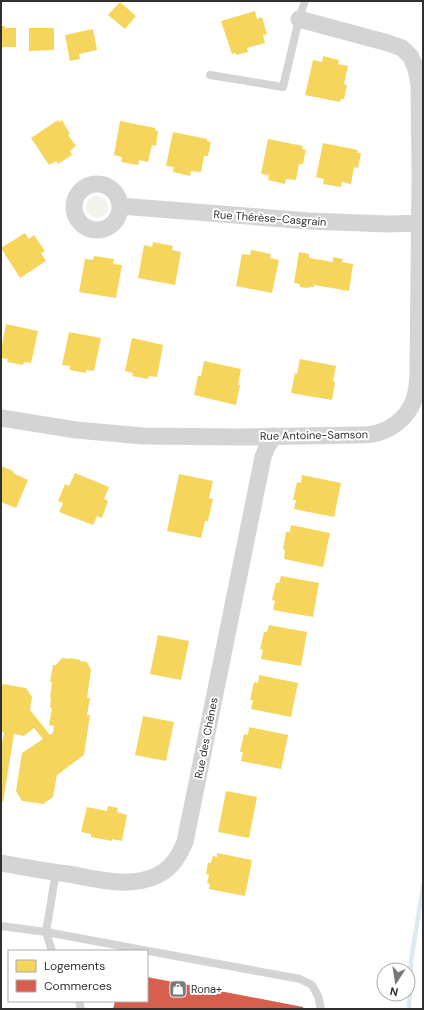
<svg xmlns="http://www.w3.org/2000/svg" width="424" height="1010" font-family="'DM Sans',sans-serif">
<style>
.green{fill:#f2f5ed}
.homes{fill:#f6d55c}
.shops{fill:#d6604d}
.lines{fill:none;stroke-linecap:round;stroke-linejoin:round}
.stream{stroke:#dbebf1;stroke-width:4.5}
.lane{stroke:#d4d4d4;stroke-width:8}
.street{stroke:#d4d4d4;stroke-width:17}
.labels{text-anchor:middle;dominant-baseline:central;stroke-width:4;stroke-linejoin:round;paint-order:stroke}
.street-label{font-size:11px;fill:#303030;stroke:#fff}
.poi-label{font-size:11px;fill:#303030;stroke:#fff;text-anchor:start}
</style>
<rect width="100%" height="100%" fill="#fff"/>
<path class="green" d="M86 207a11 11 0 1 1 22 0a11 11 0 1 1-22 0Z"/>
<path class="homes" d="M120,2L136,16L125,29L108,15Z
M255,11L257,19L262,17L267,34L263,35L265,43L247,48L248,52L236,55V53L232,54L221,21Z
M1,26H5V28H16V47H1Z
M29,28H54V50L29,51Z
M93,29L97,50L79,54L80,59L70,61L65,35Z
M323,56L339,60L338,64L348,66L344,84L347,85L344,99H341L340,102L305,95L313,60L322,62Z
M58,120L59,122L62,120L70,134L68,135L76,146L70,151L72,155L58,164L56,161L49,165L31,138Z
M120,121L155,128V130L158,131L156,146L152,145L148,162L139,160L138,165L121,162L122,157L114,155Z
M173,132L207,139V141L211,142L208,156H204L201,172L191,171L190,176L173,172L174,167L166,166Z
M268,139L303,146L302,149L306,150L303,164H299L296,180L286,179L285,184L268,180L269,175L261,174Z
M323,143L358,150L357,153H361L358,168L354,167L351,184L342,182L341,187L323,184L324,179L316,177Z
M25,233L29,239L34,235L45,251L41,253L46,261L20,278L1,248Z
M153,242L173,246L172,250L181,252L175,285L138,278L144,245L152,247Z
M251,250L271,254L270,258L279,260L272,293L236,286L242,254L250,255Z
M299,252L309,254V258L333,262V257L343,259L342,262L353,264L349,291L314,285V287H309L308,288L299,287L300,284L294,283Z
M94,256L114,259L113,264L122,265L116,298L79,292L85,259L93,260Z
M6,324L38,331L31,363L24,362L23,365L7,362L8,359L1,358V350Z
M69,332L101,338L94,371L86,370V373L70,370V366L62,365Z
M132,338L163,345L157,377L149,376L148,379L132,376L133,373L125,371Z
M300,359L336,366L333,381L335,382L332,400L291,393L295,373L297,374Z
M204,361L241,369L238,385H240L236,405L194,395L198,376H201Z
M1,466L13,471V473L28,480L16,508L1,502Z
M75,473L109,487L104,499L108,501L102,518L97,516L93,525L59,512L63,503L58,501L65,484L69,486Z
M179,474L213,481L209,498L213,499L208,521H205L201,538L167,531Z
M302,475L341,483L334,517L294,509L296,500H293L297,482L301,483Z
M291,525L330,533L323,567L284,559L285,550L283,549L286,532H290Z
M281,576L319,583L313,617L273,610L275,601L272,600L276,583H279Z
M269,625L307,632L301,666L261,659L263,650L260,649L264,632H267Z
M158,635L189,641L181,680L150,674Z
M62,658L70,659V658L80,660V661L87,662L91,670L87,698H90L87,715H90L84,755L57,775L53,797L43,804L22,801L16,791L22,753L43,739L34,728L24,736L14,734L3,802L1,801V750L4,732H1V686L3,684L26,688L32,697L30,710L50,735L53,733L54,726L49,725L52,708H50L51,698H50L52,682H50L53,665H56Z
M259,675L298,683L291,717L251,709L253,700H250L254,682L258,683Z
M143,716L174,722L166,761L135,755Z
M249,727L288,735L281,769L241,761L243,752H240L244,734L248,735Z
M226,791L257,797L249,838L218,832Z
M108,806L118,808L117,812L127,815L122,841L112,839V841L91,837V834L81,832L87,807L107,811Z
M217,853L252,860L245,896L209,889L210,884L207,883L209,875L206,874L208,863H211L213,856L217,857Z"/>
<path class="shops" d="M147,977L303,1007V1009H113L115,1001H147Z"/>
<g class="lines">
<path class="stream" d="M409,1009L411,961L423,886"/>
<path class="lane" d="M210,75L283,87L299,19L305,1
M1,926L46,932L300,979L312,985L318,996L321,1009
M52,951L46,932L56,872
M79,1001L81,1009"/>
<path class="street" d="M74 207a23 23 0 1 1 46 0a23 23 0 1 1-46 0Z
M120,206L309,221L388,224L420,223
M1,418L76,430L143,436L239,437L358,435C363,435 368,435 373,434C390,431 407,418 413,402C417,394 417,384 418,375L420,175L419,84L416,69L411,57L402,48L388,43L299,19
M1,863C23,867 46,871 68,874C97,879 130,889 158,875C172,868 179,856 185,842L263,457L267,447L274,436"/>
</g>
<defs>
<symbol id="shop-square" viewBox="-11 -11 22 22"><rect x="-9" y="-9" width="18" height="18" rx="4" fill="#787878" stroke="#fff"/><path d="M-5-2.5h2.3a2.7 3.5 0 0 1 5.4 0H5L5.5 6h-11ZM-1.5-2.5h3a1.5 2.3 0 0 0-3 0Z" fill="#fff"/></symbol>
</defs>
<g fill-rule="evenodd">
<use href="#shop-square" x="168" y="979" width="20" height="20"/>
</g>
<g class="labels">
<g class="street-label">
<text transform="translate(270 218) rotate(4)">Rue Thérèse-Casgrain</text>
<text transform="translate(314 435) rotate(-1)">Rue Antoine-Samson</text>
<text transform="translate(206 738) rotate(-79)">Rue des Chênes</text>
</g>
<g class="poi-label">
<text x="191" y="989">Rona+</text>
</g>
</g>
<rect width="424" height="1010" fill="none" stroke="#303030" stroke-width="4"/>
<rect x="8" y="950" width="140" height="52" fill="#ffffff" stroke="#acacac"/>
<rect x="16" y="960" width="20" height="12" fill="#f6d55c" stroke="#acacac"/>
<text x="44" y="970" font-size="12" fill="#303030">Logements</text>
<rect x="16" y="980" width="20" height="12" fill="#d6604d" stroke="#acacac"/>
<text x="44" y="990" font-size="12" fill="#303030">Commerces</text>
<g transform="translate(396 982) rotate(192)"><circle r="19" fill="#ffffff" stroke="#acacac"/>
<path d="M0-3L7 15L0 10L-7 15Z" fill="#787878"/>
<text y="-6" font-size="11" font-weight="bold" text-anchor="middle" fill="#303030">N</text>
</g>
</svg>
